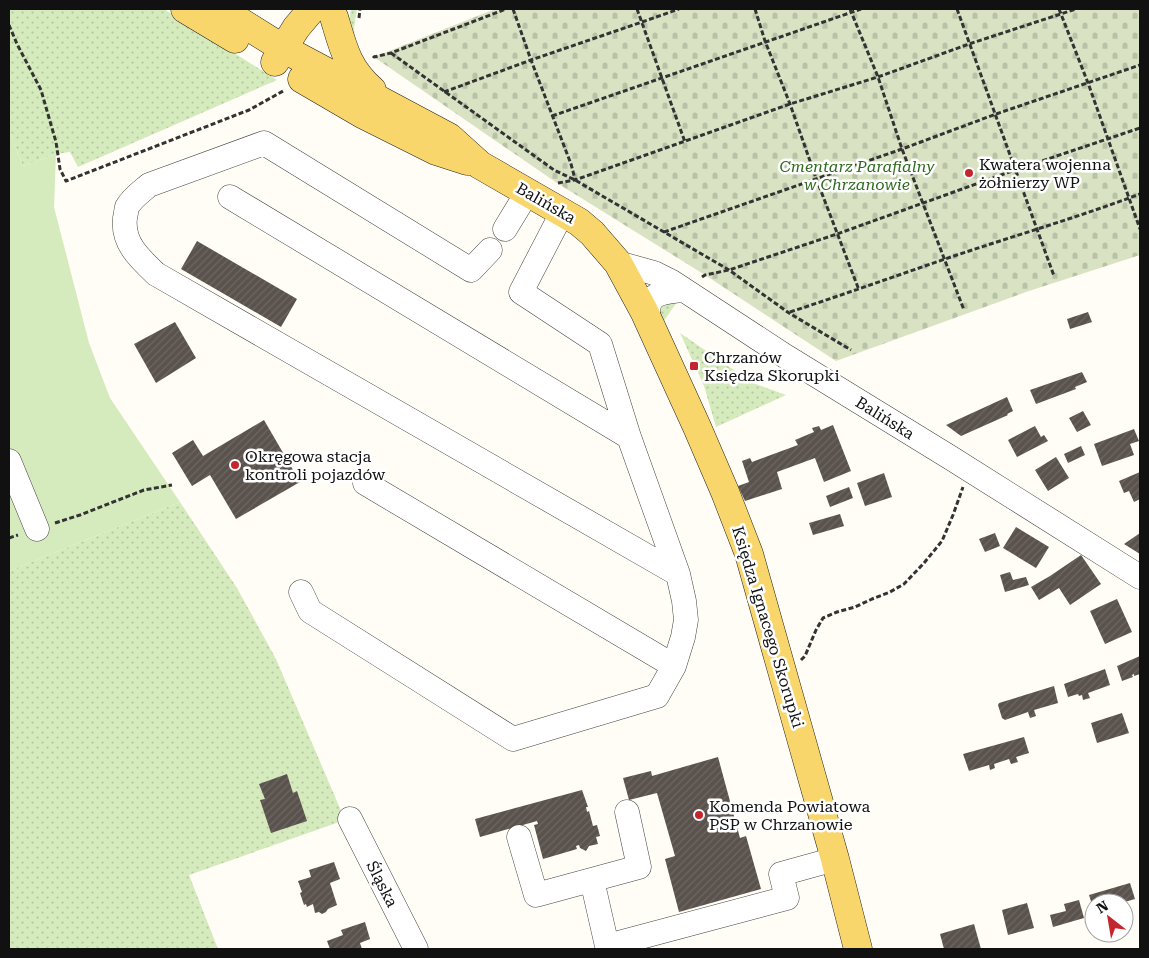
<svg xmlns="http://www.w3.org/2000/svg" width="1149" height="958" font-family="'Roboto Serif',serif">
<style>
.grass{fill:url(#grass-dots)}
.cemetery{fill:url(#cemetery-stones)}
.park{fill:#d5ebbd}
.building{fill:url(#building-hatch)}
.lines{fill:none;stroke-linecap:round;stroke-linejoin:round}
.minor-casing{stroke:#444;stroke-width:25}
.major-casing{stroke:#222;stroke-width:29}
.path{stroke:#333;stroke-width:3;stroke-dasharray:5 2.5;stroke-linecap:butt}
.minor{stroke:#fff;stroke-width:24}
.major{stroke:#f9d66b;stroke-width:28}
.poi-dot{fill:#c4262e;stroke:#fff;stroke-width:2}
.labels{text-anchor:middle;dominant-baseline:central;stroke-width:5;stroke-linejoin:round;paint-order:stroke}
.poi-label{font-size:16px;fill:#111;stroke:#fff;text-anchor:start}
.park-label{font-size:16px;font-style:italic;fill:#2f6b1f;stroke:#fff}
.street-label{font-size:16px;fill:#111;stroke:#fff}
</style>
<defs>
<pattern id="grass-dots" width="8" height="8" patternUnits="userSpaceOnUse" patternTransform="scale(1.25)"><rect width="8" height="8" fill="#d5ebbd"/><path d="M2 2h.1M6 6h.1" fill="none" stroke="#b6c8a1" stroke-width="1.8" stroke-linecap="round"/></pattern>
<pattern id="cemetery-stones" width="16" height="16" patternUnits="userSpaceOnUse" patternTransform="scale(1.25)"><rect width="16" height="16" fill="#d9e3c4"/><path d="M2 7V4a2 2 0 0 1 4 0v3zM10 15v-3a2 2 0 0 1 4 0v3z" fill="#b9c2a7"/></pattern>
<pattern id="building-hatch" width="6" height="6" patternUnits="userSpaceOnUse" patternTransform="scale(1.25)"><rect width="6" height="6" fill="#5a524d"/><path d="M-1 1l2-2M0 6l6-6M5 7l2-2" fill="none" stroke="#6d6662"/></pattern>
</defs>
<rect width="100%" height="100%" fill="#fffdf5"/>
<path class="grass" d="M9,9H164L277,80L78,167L70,152L56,154L23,166L9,132Z
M351,9H357L354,28L355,38L350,41L348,28Z
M677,302L661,325L658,309L663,303Z
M680,333L753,383L786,395L716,427L704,386Z
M180,502L237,588L276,659L345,820L189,875L218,949H9V571Z"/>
<path class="cemetery" d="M495,9H1140V255L1026,292L836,361L705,275L557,183L374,57Z"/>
<path class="park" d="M9,132L23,166L56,154L54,207L89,343L110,398L180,502L9,571Z"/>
<path class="building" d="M197,241L297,299L281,327L181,269Z
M1088,312L1092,322L1070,329L1067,319Z
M175,322L196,358L156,383L134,344Z
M1082,372L1087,382L1075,387L1076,389L1036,404L1030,390Z
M1007,397L1013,411L1007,414L1008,415L961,436L946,425Z
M1083,411L1091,425L1077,432L1069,418Z
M264,420L300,482L236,519L210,475L192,486L172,453L193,440L203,456Z
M833,425L851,471L824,482L815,458L777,472L782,489L745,501L738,486L749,482L742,461L750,458L752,462L798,445L795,440L814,432L812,428L819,426L821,430Z
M1035,426L1041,437L1044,435L1048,441L1017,457L1008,440Z
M1134,429L1139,441L1130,444L1134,455L1102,466L1094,444Z
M1081,446L1085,455L1068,463L1064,454Z
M1056,457L1069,478L1048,491L1035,470Z
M1140,472V499L1134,502L1129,491L1124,493L1119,481Z
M884,473L892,497L865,506L857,483Z
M849,487L853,498L830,507L826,496Z
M840,514L844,526L813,535L809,523Z
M1016,527L1049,547L1036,568L1003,548Z
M995,533L1000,546L985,552L979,539Z
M1140,533V554L1124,544Z
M1081,555L1101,584L1070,605L1059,588L1039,600L1031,587L1050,576Z
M1010,572L1013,580L1026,577L1029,585L1005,592L1000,575Z
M1117,599L1132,632L1105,644L1090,611Z
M1140,656V674L1134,676V674L1132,675L1133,677L1122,681L1117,666Z
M1105,669L1110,685L1088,693L1090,698L1083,700L1082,695L1079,696L1078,694L1068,697L1064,684Z
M1054,686L1058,703L1034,710L1036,716L1030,718L1028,712L1005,720L1002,718L998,705L999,703Z
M1122,713L1129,733L1097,743L1091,723Z
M1024,737L1029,753L1016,757L1018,762L1011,764L1009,759L994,764L995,768L990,770L989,765L969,771L963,754Z
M718,757L740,838L746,836L761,889L679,912L665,859L675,856L657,793L629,800L623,778L651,771L652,776Z
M287,774L293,793L297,791L307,821L271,833L260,800L265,799L259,784Z
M582,790L588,807H586L587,812L589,811L593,826L597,825L600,836L596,837L598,844L589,846L586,851L580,848L579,845L576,846L577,849L543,859L534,825L538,824L537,821L480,837L475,819Z
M334,862L340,879L330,883L337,905L328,909L326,912L322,914L319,912L315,913L313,904L307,907L306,904L304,905L300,893L302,892L298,881L311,877L309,870Z
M1130,883L1135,899L1121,903H1094V911L1089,895Z
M1079,900L1084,918L1053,927L1050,915L1066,911L1064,904Z
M1027,903L1034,928L1008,935L1002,910Z
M365,922L370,939L360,943L362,949H330L327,941L343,935L341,930Z
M974,924L981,949H944L940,934Z"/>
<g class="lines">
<defs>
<path id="minor" d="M230,197L629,437
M505,229L527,193
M490,250L471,270L264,143L149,185C142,191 132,198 127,207C126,210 126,215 125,218C122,243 140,259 156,274L678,574
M618,263L654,273L672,282L785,356L951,458L1140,577
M648,321C646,292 659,293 683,290
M9,461L37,529
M365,483L674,666
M301,592L310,611L513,739L657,696L674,666L683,637L686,620L684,601L678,574L629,437L600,344L521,292L562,213
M350,819L416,949
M519,837L536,895L639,867L627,812
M592,880L607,946L787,898L781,874L835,859"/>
<path id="major" d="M185,9L235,39
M220,9L284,49L449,137L480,165L579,222L592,233L618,263L644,311L697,427L725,492L749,554L835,859L858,949
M334,17C343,47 347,68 372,90
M275,62L296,28L312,9
M302,79L362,114L436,151L467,161"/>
</defs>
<use href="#minor" class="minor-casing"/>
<use href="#major" class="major-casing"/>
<path class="path" d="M513,9L531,60L571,164L575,179
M637,9L685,142
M755,9L765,41L790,104L816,178L859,290
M850,9L878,77L902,149L964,310
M957,9L1054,276
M1059,9L1088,83L1140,229
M359,18L360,9
M9,25L17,44L41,90L56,142L60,169L66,181L249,110L285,90
M391,53L554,170L575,180L729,270L789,313L851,350
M373,56L374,57L391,53L506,9
M444,92L531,60L642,22L679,9
M552,116L861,9
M558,183L575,180L790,104L878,77L969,44L1076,9
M664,232L902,149L996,114L1140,65
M702,277L705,275L729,270L837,234L1015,170L1140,128
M790,312C842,295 893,277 945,259C1010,237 1076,218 1140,194
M55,523L80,515L144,490L172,485
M9,538L18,535
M801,660L805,656L816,630L823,618L837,612L855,607L872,599L890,592L904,584L924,563L942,541L953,515L963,487"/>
<use href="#minor" class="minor"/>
<use href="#major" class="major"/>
</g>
<g class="poi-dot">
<circle cx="969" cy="173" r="5"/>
<rect x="689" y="361" width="10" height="10" rx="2.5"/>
<circle cx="235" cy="465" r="5"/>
<circle cx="699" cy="815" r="5"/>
</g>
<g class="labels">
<g class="poi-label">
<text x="979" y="164">Kwatera wojenna<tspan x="979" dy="18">żołnierzy WP</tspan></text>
<text x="704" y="357">Chrzanów<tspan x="704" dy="18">Księdza Skorupki</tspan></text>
<text x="245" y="456">Okręgowa stacja<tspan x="245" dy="18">kontroli pojazdów</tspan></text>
<text x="709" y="806">Komenda Powiatowa<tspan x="709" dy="18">PSP w Chrzanowie</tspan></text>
</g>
<g class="park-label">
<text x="857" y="166">Cmentarz Parafialny<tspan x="857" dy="18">w Chrzanowie</tspan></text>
</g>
<g class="street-label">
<text transform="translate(546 203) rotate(30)">Balińska</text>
<text transform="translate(885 418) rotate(32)">Balińska</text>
<text transform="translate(768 627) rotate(73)">Księdza Ignacego Skorupki</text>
<text transform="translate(382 884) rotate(63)">Śląska</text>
</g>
</g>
<rect width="1149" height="958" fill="none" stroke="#111111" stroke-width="20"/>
<g transform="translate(1109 918) rotate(329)"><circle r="24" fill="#ffffff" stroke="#a0a0a0"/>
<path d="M0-4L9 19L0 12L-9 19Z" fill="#c4262e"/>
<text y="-8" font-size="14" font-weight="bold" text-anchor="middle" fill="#111111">N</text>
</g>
</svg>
